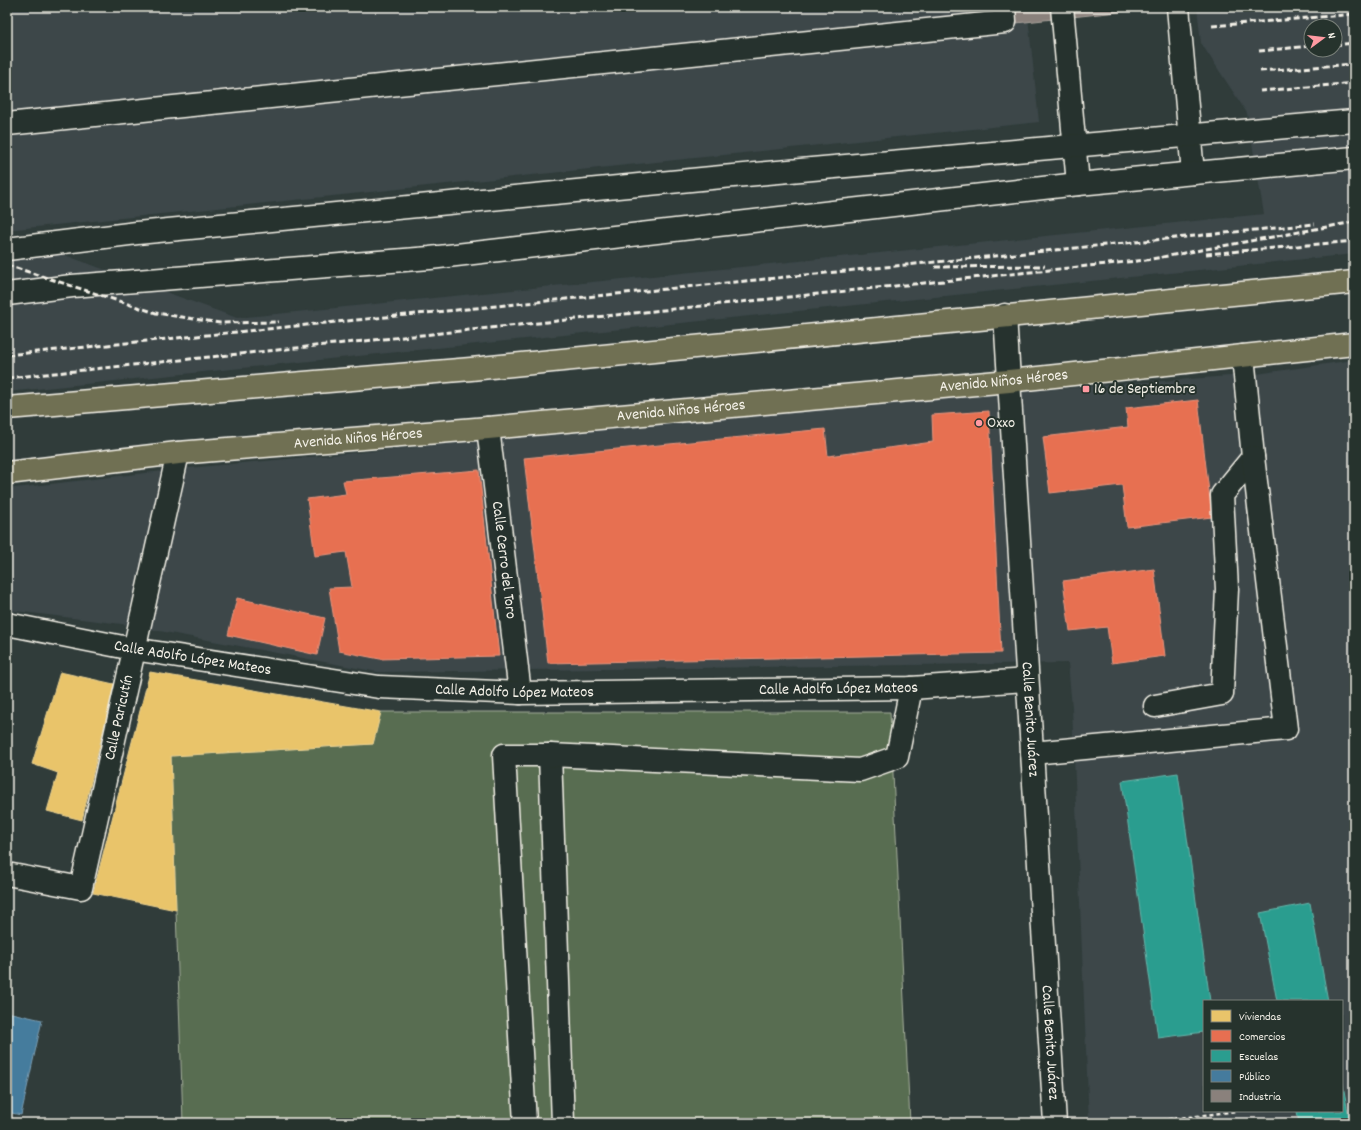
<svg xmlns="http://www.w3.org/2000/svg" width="1361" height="1130" font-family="Dekko,sans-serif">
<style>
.built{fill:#3c474a;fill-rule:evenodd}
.green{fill:#586d51;stroke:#a6af9c}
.homes{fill:#e9c46a;stroke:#ecd290}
.shops{fill:#e76f51;stroke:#eb967e}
.schools{fill:#2a9d8f;stroke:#67b6aa}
.public{fill:#457b9d;stroke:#7a9eb4}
.industry{fill:#8a817c;stroke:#aaa39c}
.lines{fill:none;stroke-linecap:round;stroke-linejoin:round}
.minor-casing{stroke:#f4f1e8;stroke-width:25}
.major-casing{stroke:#f4f1e8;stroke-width:25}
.path{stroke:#f4f1e8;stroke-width:2.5;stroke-dasharray:4 3;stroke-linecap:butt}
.minor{stroke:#26332d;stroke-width:22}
.major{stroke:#706f52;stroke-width:22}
.rail{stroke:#f4f1e8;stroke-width:3;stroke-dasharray:6 3;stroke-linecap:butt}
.poi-dot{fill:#ff9aa2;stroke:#26332d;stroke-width:1.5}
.labels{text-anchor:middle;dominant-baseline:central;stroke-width:4;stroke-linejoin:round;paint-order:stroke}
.street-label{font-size:16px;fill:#f4f1e8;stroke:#26332d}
.poi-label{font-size:16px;fill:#f4f1e8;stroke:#26332d;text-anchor:start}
</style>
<rect width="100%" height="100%" fill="#303c3a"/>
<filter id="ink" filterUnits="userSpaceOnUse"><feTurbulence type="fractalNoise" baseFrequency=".025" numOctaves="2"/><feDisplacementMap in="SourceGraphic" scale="8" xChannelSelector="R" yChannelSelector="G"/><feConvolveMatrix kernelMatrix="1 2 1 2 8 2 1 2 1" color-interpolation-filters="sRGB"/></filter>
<g filter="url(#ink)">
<path class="built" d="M7,7H1027L1039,122L7,230Z
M1197,7H1354V254L7,392V234L237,318L1264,214L1247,113L1201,43ZM1311,26H1335V50H1311Z
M1354,360V1123H1089L1072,707L1068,663L378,672L122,624L7,610V489L189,468L1002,393L1257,374ZM1204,1001H1342V1111H1204Z"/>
<path class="green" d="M381,712H890L910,1123H183L171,756L373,744Z"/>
<path class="homes" d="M60,672L114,684L82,820L47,811L58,773L32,764Z
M150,672L381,712L373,744L171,756L176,910L93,893Z"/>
<path class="shops" d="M1198,400L1212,517L1127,527L1122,485L1050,493L1043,437L1128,427L1126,408Z
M989,411L1001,653L548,663L524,458L825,429L828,456L933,442L932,415Z
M479,470L499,656L380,659L339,651L329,588L352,587L346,552L315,556L307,499L346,494L343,481Z
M1154,569L1165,656L1112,663L1107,627L1070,631L1063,581Z
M237,598L325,618L317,655L228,635Z"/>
<path class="schools" d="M1350,744H1354V771Z
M1178,773L1210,1001H1204V1032L1158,1038L1122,781Z
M1310,903L1328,1001H1277L1260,913Z
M1342,1080L1350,1123H1299L1297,1111H1342Z"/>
<path class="public" d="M7,1012L42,1020L21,1115L7,1112Z"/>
<path class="industry" d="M1014,7H1136V10L1016,23Z"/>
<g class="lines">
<defs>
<g id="minor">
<path d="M1062,7L1078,184"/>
<path d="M1178,7L1193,173"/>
<path d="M7,124L1005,22L1004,7"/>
<path d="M7,249L137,233L722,177L1354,121"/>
<path d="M7,294L72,286L430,258L1078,184L1354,158"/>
<path id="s1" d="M1005,315L1055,1123"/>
<path id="s2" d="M488,428L520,693"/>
<path id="s3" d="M7,624L133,649L379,687L520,693L911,688L1027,680"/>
<path d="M1155,706L1222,694L1227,589L1222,495L1253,457L1243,356"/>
<path d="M1032,753L1286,729L1253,457"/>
<path d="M550,755L563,1123"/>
<path id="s4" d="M7,874L81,888L178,453"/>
<path d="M525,1123L504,755H550L860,770L897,757L911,688"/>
</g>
<g id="major">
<path d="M7,408L471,369L1354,282"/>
<path id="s5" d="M7,473L178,453L488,428L1009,381L1354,344"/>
</g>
</defs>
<use href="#minor" class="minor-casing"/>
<use href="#major" class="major-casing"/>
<path class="path" d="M1140,1123L1237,1111"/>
<use href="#minor" class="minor"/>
<use href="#major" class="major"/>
<path class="rail" d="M1212,26L1354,14
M1335,45L1354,43
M1259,51L1311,46
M1260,71L1354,64
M1260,91L1354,83
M1206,254L1354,241
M7,265L156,313L220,323L279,322
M935,267L1045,266
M7,355L1315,224
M7,378L1146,260L1354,222"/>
</g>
</g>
<g class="poi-dot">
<rect x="1082" y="385" width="8" height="8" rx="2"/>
<circle cx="979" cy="423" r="4"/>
</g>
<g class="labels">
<g class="street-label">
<text stroke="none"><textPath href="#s5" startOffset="1001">Avenida Niños Héroes</textPath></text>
<text stroke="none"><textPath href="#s5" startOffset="677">Avenida Niños Héroes</textPath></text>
<text stroke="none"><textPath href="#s5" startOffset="353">Avenida Niños Héroes</textPath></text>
<text stroke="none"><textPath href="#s2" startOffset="133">Calle Cerro del Toro</textPath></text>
<text stroke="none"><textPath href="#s3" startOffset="189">Calle Adolfo López Mateos</textPath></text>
<text stroke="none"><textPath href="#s3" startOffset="837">Calle Adolfo López Mateos</textPath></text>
<text stroke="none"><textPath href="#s3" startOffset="513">Calle Adolfo López Mateos</textPath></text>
<text stroke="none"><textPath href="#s4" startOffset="250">Calle Paricutín</textPath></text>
<text stroke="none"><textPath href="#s1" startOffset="405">Calle Benito Juárez</textPath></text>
<text stroke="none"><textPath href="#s1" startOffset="729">Calle Benito Juárez</textPath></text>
</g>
<g class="poi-label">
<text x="1094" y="389">16 de Septiembre</text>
<text x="987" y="423">Oxxo</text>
</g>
</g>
<rect width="1361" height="1130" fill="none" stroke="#26332d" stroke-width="24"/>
<rect x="12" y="12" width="1337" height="1106" fill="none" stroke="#f4f1e8" stroke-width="1.5" filter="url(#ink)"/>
<rect x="1203" y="1000" width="140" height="112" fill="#26332d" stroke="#787f78"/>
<rect x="1211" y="1010" width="20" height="12" fill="#e9c46a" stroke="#787f78"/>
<text x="1239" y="1020" font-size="12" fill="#f4f1e8">Viviendas</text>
<rect x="1211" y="1030" width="20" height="12" fill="#e76f51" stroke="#787f78"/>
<text x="1239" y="1040" font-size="12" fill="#f4f1e8">Comercios</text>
<rect x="1211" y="1050" width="20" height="12" fill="#2a9d8f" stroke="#787f78"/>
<text x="1239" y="1060" font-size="12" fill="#f4f1e8">Escuelas</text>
<rect x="1211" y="1070" width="20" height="12" fill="#457b9d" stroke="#787f78"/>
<text x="1239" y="1080" font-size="12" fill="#f4f1e8">Público</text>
<rect x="1211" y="1090" width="20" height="12" fill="#8a817c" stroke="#787f78"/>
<text x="1239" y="1100" font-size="12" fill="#f4f1e8">Industria</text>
<g transform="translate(1323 38) rotate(75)"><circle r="19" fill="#26332d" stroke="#787f78"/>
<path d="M0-3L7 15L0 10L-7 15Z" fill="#ff9aa2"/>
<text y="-6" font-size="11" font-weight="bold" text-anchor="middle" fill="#f4f1e8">N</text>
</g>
</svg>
